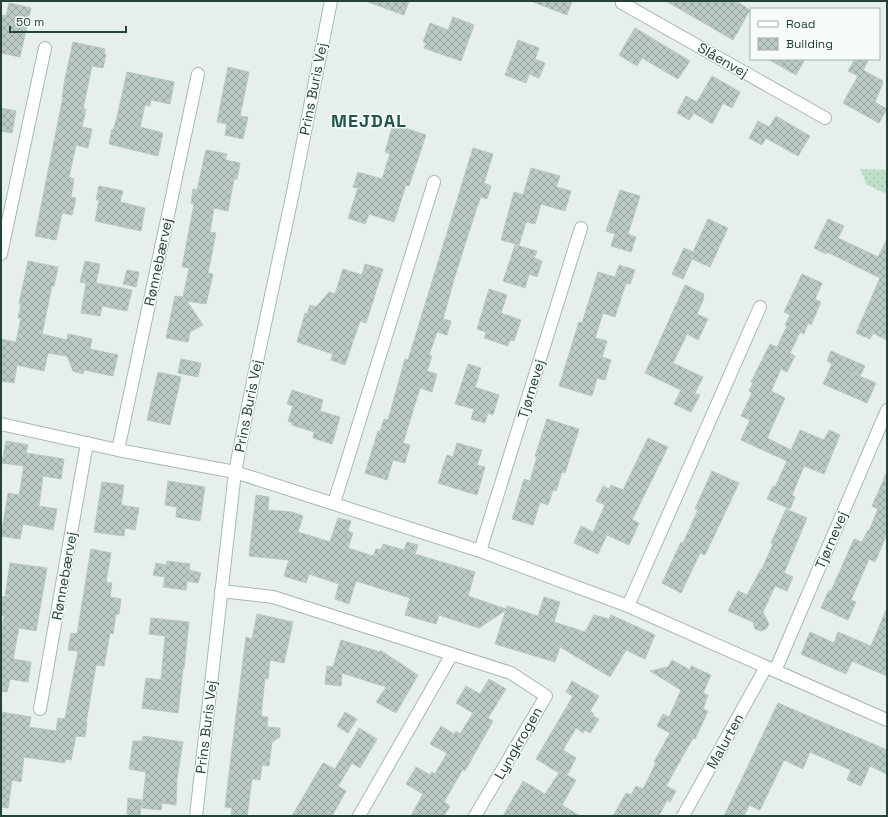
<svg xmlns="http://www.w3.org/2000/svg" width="888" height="817" font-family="'Space Grotesk',sans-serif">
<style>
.grass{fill:url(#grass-dots)}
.building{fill:url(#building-cross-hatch);stroke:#b8c9c2}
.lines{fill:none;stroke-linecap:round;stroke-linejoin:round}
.street-casing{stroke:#a8b8b2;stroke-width:14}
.secondary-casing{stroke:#a4bbb3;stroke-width:14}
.street{stroke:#fff;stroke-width:12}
.secondary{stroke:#fff;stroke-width:12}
.labels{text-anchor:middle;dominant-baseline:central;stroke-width:3;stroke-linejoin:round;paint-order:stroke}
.street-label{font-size:14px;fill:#24423a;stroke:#f7fbf9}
.district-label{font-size:18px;font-weight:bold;letter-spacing:1px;fill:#1f5548;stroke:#f7fbf9}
</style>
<defs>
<pattern id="grass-dots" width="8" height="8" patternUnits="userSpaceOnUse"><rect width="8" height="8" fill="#bfe0c8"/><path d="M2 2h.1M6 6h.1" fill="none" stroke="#a4c1ad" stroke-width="1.8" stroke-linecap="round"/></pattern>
<pattern id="building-cross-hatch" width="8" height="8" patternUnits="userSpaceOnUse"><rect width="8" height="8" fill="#bbcac4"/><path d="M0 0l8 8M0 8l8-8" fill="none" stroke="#98a6a0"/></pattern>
</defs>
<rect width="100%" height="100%" fill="#e6efeb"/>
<path class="grass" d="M860,169L887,170V194L867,185Z"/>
<path class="building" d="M368,1H409L404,15L368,2Z
M533,1H572L567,15L533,2Z
M666,1H736L750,10L733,40Z
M9,3L31,8L20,57L1,53V15L6,16Z
M453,17L474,25L461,61L424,48L426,43L423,42L430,23L448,30Z
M635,28L690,61L678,79L642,58L637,66L619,55Z
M518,40L539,48L535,59L545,63L539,78L529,74L526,83L505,75Z
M73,42L105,49L104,54H106L103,68L92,66L83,109H86L82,127L92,129L88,148L76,145L69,177L74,179L71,197L76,198L72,215L62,213L56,240L35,236L63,97H62L65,79Z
M768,59H805L796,75Z
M855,59H869L863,70L883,81L882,82L883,83L875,102L887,109L879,123L843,103L858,76L848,71Z
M228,67L249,72L240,116L248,117L243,139L225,135L227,124L217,122Z
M127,72L174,82L170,104L151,100L150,106L145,105L140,127L163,133L158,156L109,144L112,129L113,130L117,117Z
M712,76L740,92L732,108L723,103L712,124L694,113L689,120L677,113L686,96L697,102Z
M1,108L16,111L12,133L1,131Z
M776,116L810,136L798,156L766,138L762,145L749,138L758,121L769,127Z
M393,124L426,135L409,186L406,185L394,222L369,214L365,224L348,218L358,188L353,187L358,172L382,179L390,154L385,152Z
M473,148L493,154L484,183L491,186L487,199L481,197L477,207L455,276L443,319L451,321L447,335L437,332L429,355L432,356L427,371L437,374L432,392L420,388L403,443L410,445L405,463L393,460L387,480L365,473L378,431L380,432L384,419L388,420L405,359L408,360Z
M206,150L227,154L225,160L240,163L237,179H234L228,211L214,208L210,232L216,233L208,273L213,274L206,304L187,301L203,325L190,332L188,342L166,338L175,296L183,297L189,268L182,267L194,204L191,203L193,189L197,190Z
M531,168L560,176L556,187L571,191L565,211L541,204L535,224L526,222L519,245L501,240L514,192L523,195Z
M99,186L123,191L120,202L145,208L141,231L95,221L99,200H96Z
M620,190L640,196L628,234L636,237L631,252L611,246L615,234L606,231Z
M708,219L728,228L710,267L692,259L683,279L672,274L684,248L693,252Z
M828,219L844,226L838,238L878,257L887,239V340L873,333L870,339L856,333L880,278L827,252L826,254L814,248Z
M515,245L537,251L534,258L542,261L537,277L529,274L525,288L503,281Z
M28,261L58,267L54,286H52L42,334L67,340L68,334L92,339L90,349L118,355L113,376L84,370L83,374L73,371L67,356L48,353L44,371L17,365L14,383L1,381V339L16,342L21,318H18L21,305L19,304Z
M85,261L100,264L96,283L132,290L127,311L102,306L100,316L81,313L86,283L80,282Z
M365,264L383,269L366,323L360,321L345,365L331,360L333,354L297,342L305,313L307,314L310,305L316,307L329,292L335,294L343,269L362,275Z
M619,265L635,270L630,284L626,283L615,317L603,313L595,338L607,341L602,357L611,360L605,380L597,378L592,396L559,386L579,322L582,323L598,272L615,277Z
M127,270L139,272L136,287L123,284Z
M802,274L822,283L815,299L821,302L811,325L808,323L804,334L800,332L790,353L795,356L787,372L781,369L771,391L785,398L767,438L791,450L800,430L824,440L829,430L840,435L824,474L804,466L792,495L795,497L790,509L767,499L773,486L775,487L787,461L741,440L750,420L741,416L752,393L749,391L753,383L751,382L770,344L777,347L787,326L785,325L790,315L784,312Z
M685,285L704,294L703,297L704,298L697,314L708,319L698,340L687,334L673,363L703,377L695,393L700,395L691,412L674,404L681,390L645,373Z
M489,289L507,295L501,313L521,320L514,341L510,340L508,346L484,338L486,332L477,329Z
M831,351L865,366L860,376L847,371L876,383L867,403L823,384L832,364L827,361Z
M181,359L201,363L198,377L178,373Z
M468,364L481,368L475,387L499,395L493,415L488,413L485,423L471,419L474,409L455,404Z
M158,372L181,377L170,425L147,420Z
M292,390L323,400L320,411L340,417L332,444L313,438L314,432L292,425V423L288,421L293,406L287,404Z
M547,419L579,429L565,473L562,472L556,491L553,490L548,505L540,502L533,525L512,519L524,479L530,481L537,457L535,456Z
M648,438L668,447L632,520L639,523L629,545L607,535L598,554L574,543L581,526L593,532L605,505L596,501L603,486L609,489L611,485L623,490Z
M6,441L28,445L26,453L64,459L61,479L43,476L39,506L57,509L53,530L23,524L20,539L1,536L8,493L19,495L24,466L2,463Z
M457,443L482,450L477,465L485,467L477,495L438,483L447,455L453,457Z
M712,471L739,483L705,555L700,553L681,593L662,583L681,542L683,543L698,510L695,509Z
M887,472V534L875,562L869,559L851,600L856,602L848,620L821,608L829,590L831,591L854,539L862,542L868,530L869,531L878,509L872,506Z
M168,481L205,487L200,521L176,517L177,507L165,505Z
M102,482L124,485L121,505L139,508L135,530L125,528L124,536L94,532Z
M256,495L269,497L268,510L292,512L303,516L298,532L330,542L338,518L351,521L348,531L353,533L348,548L373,556L376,549L381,550L383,544L404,550L407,542L418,545L415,554L475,572L468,596L506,609L507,606L538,616L544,597L560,602L554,622L585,632L594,615L609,619L611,615L655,635L645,659L626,650L610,677L560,647L555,662L495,644L506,610L479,628L439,615L436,624L405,615L410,598L356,581L349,604L335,599L339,584L309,574L306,583L284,576L289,560L249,556Z
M786,509L807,518L784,573L793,577L787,591L775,586L763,612L769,624L766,629L761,631L755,629L753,622L728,611L738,591L747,595L761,569H762L773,544L771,543Z
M91,549L111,553L106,582L112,583L110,597L121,599L119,614H116L113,634L110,633L104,666L96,665L86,723H87L85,737L76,736L71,760L65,759V763L24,757L21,782L12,780L8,808L1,807V712L31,717L29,727L56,731L58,718L65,719L78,651L68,650L71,633L77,634Z
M167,561L190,564L189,570L201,573L198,583L187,581L186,590L163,587L165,577L153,575L156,563L166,565Z
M10,563L47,568L36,631L19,628L13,659L31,662L28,682L10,679L7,692L1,691V633L4,616L1,615V596L5,597Z
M887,608V676L852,661L846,674L801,654L810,632L834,643L838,632L871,646Z
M257,614L293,622L284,663L270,660L268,679L265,678L261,716L268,717L267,727L280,728V737L272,742L269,766L262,765L260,780L252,779L247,816H231L232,808L225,807L236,716L246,637L252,639Z
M151,618L189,622L184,668H183L178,713L142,708L146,678L161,680L165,636L149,634Z
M341,640L380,652V650L418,675L396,713L376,702L386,687L342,673L341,686L325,684L327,666L333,667Z
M672,660L690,670L691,666L711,675L703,693L708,695L703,709L708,711L695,739L693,738L666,786L676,791L670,802L667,800L659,816H613L626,793L631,795L636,786L643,789L656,763L654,762L670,733L657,726L663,714L669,717L681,690L650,671L668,667Z
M489,679L506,689L488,718L493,721L465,771L463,769L444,802L450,806L444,816H411L423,794L406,784L416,767L430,775L432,772L435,774L447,753L430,744L441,726L454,734L456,731L460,734L473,713L456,703L466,686L480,694Z
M572,681L599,696L590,711L594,714L593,716L599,719L590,733L585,730L583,733L576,728L563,750L576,758L567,775L576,780L562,805L580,816H503L523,781L545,794L559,773L536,759L573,696L566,692Z
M778,703L887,750V774L870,766L861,786L847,780L851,770L810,752L803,769L784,760L760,810L749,805L744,816H724Z
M345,712L357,719L348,733L337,726Z
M359,728L377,739L360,768L352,763L338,786L346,791L332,816H292L323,763L335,769Z
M143,736L183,742L177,779L176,805L162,803L161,810L142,808L146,772L129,769L133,741H142Z
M128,798L142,800L140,816H127Z"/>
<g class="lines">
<defs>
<path id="street" d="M622,1V3L825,118
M1,254L45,48
M1,424L118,450L235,472L480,551L628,606L887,720
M118,450L198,74
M334,503L434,182
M480,551L581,228
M221,591L273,597L511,673L546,696L475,816
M628,606L760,307
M775,671L887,410
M40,709L87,443
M359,816L452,654
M683,816L766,667"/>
<path id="secondary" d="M196,816L235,472L255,371L293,192L331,1"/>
</defs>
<use href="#street" class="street-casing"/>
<use href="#secondary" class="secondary-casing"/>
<use href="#street" class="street"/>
<use href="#secondary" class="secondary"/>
</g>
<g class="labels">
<g class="street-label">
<text transform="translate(723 60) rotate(30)">Slåenvej</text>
<text transform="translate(313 89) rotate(-79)">Prins Buris Vej</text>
<text transform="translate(158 262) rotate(-78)">Rønnebærvej</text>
<text transform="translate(531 389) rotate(-73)">Tjørnevej</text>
<text transform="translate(248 406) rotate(-79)">Prins Buris Vej</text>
<text transform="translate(831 540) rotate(-67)">Tjørnevej</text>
<text transform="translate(64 576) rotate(-80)">Rønnebærvej</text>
<text transform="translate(206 727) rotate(-83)">Prins Buris Vej</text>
<text transform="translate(725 741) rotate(-61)">Malurten</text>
<text transform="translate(518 743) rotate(-60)">Lyngkrogen</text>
</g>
<g class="district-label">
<text x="369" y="120">MEJDAL</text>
</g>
</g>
<rect width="888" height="817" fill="none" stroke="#24423a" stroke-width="4"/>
<rect x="750" y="8" width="130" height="52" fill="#f7fbf9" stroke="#a3b1ad"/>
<rect x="758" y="21" width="20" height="6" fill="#ffffff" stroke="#a3b1ad"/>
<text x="786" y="28" font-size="12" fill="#24423a">Road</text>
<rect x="758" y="38" width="20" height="12" fill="url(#building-cross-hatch)" stroke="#a3b1ad"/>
<text x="786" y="48" font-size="12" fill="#24423a">Building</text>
<path d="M10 26v6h116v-6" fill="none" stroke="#24423a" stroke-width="2"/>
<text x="16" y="26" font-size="12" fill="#24423a" stroke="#f7fbf9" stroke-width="3" paint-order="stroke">50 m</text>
</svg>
